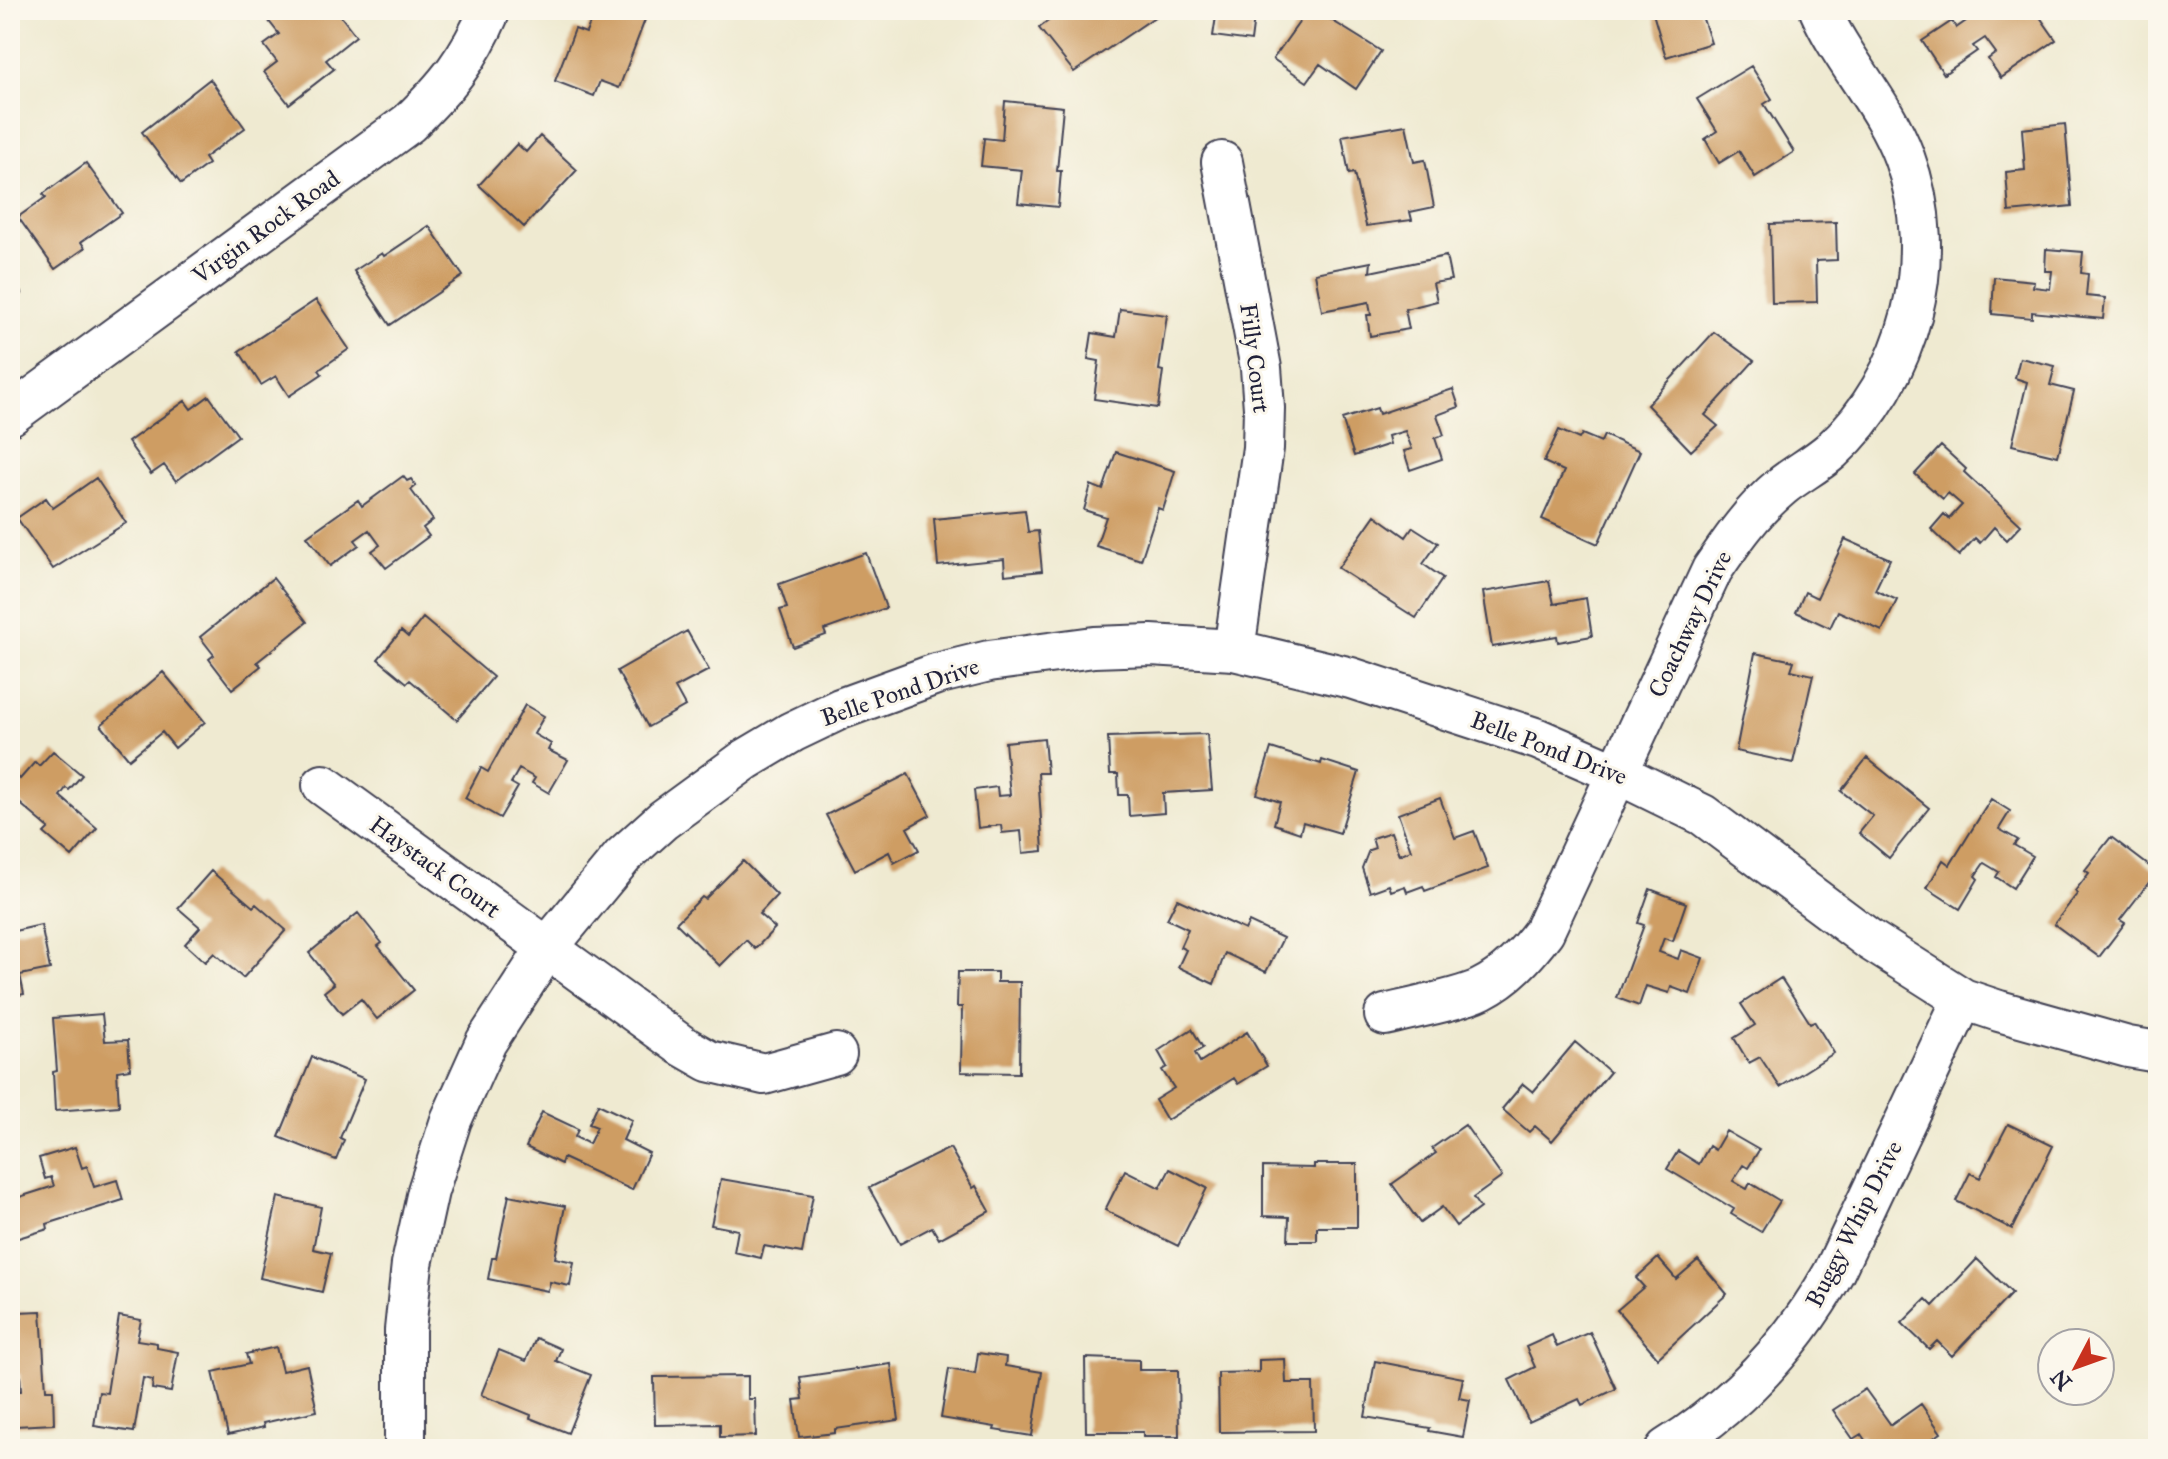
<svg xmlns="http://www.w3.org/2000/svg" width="2168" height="1459" font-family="'IM FELL Great Primer',serif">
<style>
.building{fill:#ce9d63}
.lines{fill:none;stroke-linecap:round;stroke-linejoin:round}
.minor-casing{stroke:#414052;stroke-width:44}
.minor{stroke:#fff;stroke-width:40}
.labels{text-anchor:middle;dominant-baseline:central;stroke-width:6;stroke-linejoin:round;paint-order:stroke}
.street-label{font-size:24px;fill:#22223b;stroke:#fbf7ec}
</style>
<rect width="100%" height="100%" fill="#fbf7ec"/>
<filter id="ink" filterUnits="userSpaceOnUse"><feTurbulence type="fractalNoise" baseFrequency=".0125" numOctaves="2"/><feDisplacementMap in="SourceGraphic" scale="16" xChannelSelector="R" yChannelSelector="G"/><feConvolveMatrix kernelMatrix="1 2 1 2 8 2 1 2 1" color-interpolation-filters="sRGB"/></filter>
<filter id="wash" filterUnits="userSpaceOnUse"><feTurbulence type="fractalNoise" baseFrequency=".006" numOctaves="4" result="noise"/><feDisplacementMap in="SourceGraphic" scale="32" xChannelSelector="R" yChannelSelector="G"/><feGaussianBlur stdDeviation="1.8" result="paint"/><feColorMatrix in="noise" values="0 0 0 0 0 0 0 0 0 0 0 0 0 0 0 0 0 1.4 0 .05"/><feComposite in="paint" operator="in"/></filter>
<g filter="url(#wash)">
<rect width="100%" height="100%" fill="#efead1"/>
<g id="blocks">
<path class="building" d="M260,10H336L356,36L326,60L334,69L289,104L264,72L277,62L264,45L279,34Z
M595,10H628L646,17L619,88L600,81L594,96L555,81L575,29L586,33Z
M1063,10H1151L1156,16L1074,72L1039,28Z
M1217,10H1255L1251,41L1213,36Z
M1308,10H1315L1381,51L1356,89L1320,64L1307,82L1273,59Z
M1652,10H1700L1711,43L1666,57Z
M1982,10H2035L2056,40L2001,78L1988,59L1996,53L1985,38L1973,46L1977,51L1944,74L1922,41L1952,21L1956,28Z
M1751,66L1772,99L1764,104L1794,152L1755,177L1739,151L1719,163L1705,139L1717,131L1697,99Z
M210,79L245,128L204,158L208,164L181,184L142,132Z
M1005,101L1063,107L1057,171H1061L1058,207L1018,203L1022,170L981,166L984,138L1002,140Z
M2065,124L2072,206L2009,212L2006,172L2025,170L2022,129Z
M1406,125L1414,162L1425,160L1434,207L1410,212L1412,220L1366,226L1354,173L1349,174L1342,136Z
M540,136L577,170L524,227L479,185L517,144L526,152Z
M86,163L122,213L81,242L85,248L55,269L18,217L46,197L43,194Z
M1836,222L1837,260L1816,261L1817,302L1772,303L1770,224Z
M429,226L463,276L390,325L354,271L382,253L384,256Z
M2046,249L2083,252L2081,273L2088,274L2086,296L2105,298L2103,319L2032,312V318L1992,314L1994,277L2034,281L2033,287L2050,289L2052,271H2045Z
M1446,256L1451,280L1433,283L1437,301L1405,309L1409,329L1370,336L1367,315H1371L1369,302L1322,311L1315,273L1371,262L1370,272Z
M10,277L22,293L10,302Z
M316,300L349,349L319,370L322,374L289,396L276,376L261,385L239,351Z
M1120,309L1167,315L1159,370L1163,371L1158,408L1094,399L1099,361L1088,359L1092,333L1116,337Z
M1714,332L1754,361L1705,415L1718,426L1691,451L1647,405Z
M2020,358L2055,366L2050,385L2074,391L2058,456L2012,445L2027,382L2015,378Z
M1453,389L1459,407L1437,415L1444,435L1435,438L1442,459L1410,470L1404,451L1412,449L1405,431L1388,436L1390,444L1354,456L1342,419L1377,408L1379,414Z
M209,396L238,436L176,481L164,465L151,474L128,442L185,401L191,409Z
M1559,430L1579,439L1582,434L1601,442L1604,435L1640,451L1598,544L1542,519L1564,471L1544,462Z
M1941,446L1966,469L1964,472L2021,525L2007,540L1994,527L1980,543L1975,538L1959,556L1931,529L1944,514L1949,519L1962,505L1948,493L1943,499L1915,474Z
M1116,452L1175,471L1163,510L1158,508L1141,560L1096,546L1106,517L1084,510L1091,485L1103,490Z
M403,476L407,481L411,479L416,486L411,490L433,520L423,528L429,536L386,568L372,551L380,545L369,530L355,540L359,545L330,566L307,536L358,500L362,506Z
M96,478L126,523L53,569L17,518L46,498L53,508Z
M1025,510L1028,532L1038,531L1042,571L1005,575L1004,559L938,566L934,519Z
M1375,515L1406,537L1413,527L1438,543L1423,564L1443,578L1416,618L1338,568Z
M1845,539L1890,559L1875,590L1897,600L1882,631L1838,611L1830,628L1796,612L1805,592L1817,598Z
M866,553L886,608L824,630L826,635L793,647L780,610L787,608L779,584Z
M273,578L307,622L257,662L261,666L232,689L209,659L214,655L200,637Z
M1549,581L1554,604L1586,598L1592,636L1558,642L1557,636L1492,647L1483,592Z
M423,618L493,677L457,720L410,680L407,683L378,659L401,631L408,637Z
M687,631L709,670L675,688L685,706L648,727L617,671Z
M1755,653L1794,661L1791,670L1813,675L1793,763L1736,751Z
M163,672L205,722L175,748L162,732L129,759L101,725Z
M525,705L544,716L534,734L551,744L548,750L568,760L549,793L532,783L535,778L519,769L511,783L518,787L500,818L465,798L481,768L488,772Z
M1207,734L1212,790L1163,793L1164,813L1129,816L1128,795H1119L1118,774H1110L1108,737Z
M1044,738L1047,773H1038L1043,851L1023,853L1021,831L1002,833L1001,825L978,828L974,790L997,787L998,796L1010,795L1005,742Z
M1271,748L1321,764L1322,760L1359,772L1340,833L1303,822L1300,833L1274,824L1280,802L1257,794Z
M53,751L82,775L69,790L66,788L60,796L97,828L72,857L44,833L49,828L10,795V771L20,779L35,762L39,766Z
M1867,758L1929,808L1889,858L1859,833L1873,816L1841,791Z
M908,774L930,815L907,828L919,850L894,863L889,852L855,870L826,815Z
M1440,798L1455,838L1474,831L1488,868L1425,891L1423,886L1407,892L1405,886L1391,891L1389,885L1370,892L1362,868L1369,850L1375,848L1372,838L1391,832L1399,855L1411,850L1398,814Z
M1991,799L2010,811L1999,829L2018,840L2014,845L2033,856L2013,888L1996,877L1999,872L1984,863L1975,876L1978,879L1960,909L1927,888L1943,860L1950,865Z
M2111,837L2157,872L2120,920L2125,923L2099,957L2054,924L2077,894L2075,891L2089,873L2085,870Z
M743,861L777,895L759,914L775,928L755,949L746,940L720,966L676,923L702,897L705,899Z
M211,871L253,907L256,904L286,930L243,978L214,953L205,962L185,944L200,927L178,908Z
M1650,889L1686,903L1673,941L1664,938L1659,952L1678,959L1681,950L1703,958L1690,994L1671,987L1669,993L1646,986L1639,1006L1617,998L1644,925L1638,923Z
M1177,899L1245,930L1249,922L1283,938L1266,972L1225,953L1214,984L1178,967L1186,950L1180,947L1188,929L1167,919Z
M358,913L382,943L378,946L414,990L377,1019L361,999L342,1014L324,992L334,984L309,953Z
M41,925L50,969L20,975L24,994L10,997V932Z
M958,972H997V982H1020L1019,1073L961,1072L962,1007H957Z
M1781,978L1810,1023L1814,1021L1834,1053L1780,1087L1760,1057L1749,1063L1734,1038L1755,1025L1741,1004Z
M102,1014L105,1041L128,1040L130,1069L117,1071L119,1106L55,1111L53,1072L57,1071L53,1018Z
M1192,1029L1203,1048L1195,1053L1200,1062L1247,1032L1267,1066L1238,1084L1234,1078L1167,1120L1155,1100L1174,1088L1162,1070L1167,1067L1158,1051Z
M1575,1042L1610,1072L1552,1141L1535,1126L1529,1132L1502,1109L1523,1084L1533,1092Z
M312,1057L365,1079L340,1138L344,1140L336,1160L279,1137Z
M598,1104L632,1120L623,1140L649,1153L632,1190L563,1158L561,1164L526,1147L542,1112L578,1129L575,1137L589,1144L597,1127L589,1124Z
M2008,1124L2053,1146L2012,1229L1956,1201L1970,1173L1980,1178Z
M1465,1125L1502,1177L1473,1198L1480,1208L1456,1226L1442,1207L1420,1223L1392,1184L1436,1153L1432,1148Z
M1726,1131L1759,1150L1748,1168L1743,1165L1733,1181L1747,1189L1750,1183L1780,1201L1761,1232L1731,1214L1734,1209L1667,1169L1678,1151L1699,1164L1709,1146L1715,1150Z
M75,1147L82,1168L87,1166L94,1187L117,1180L123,1200L47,1224L48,1229L15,1239L10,1223V1200L54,1186L51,1177L45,1179L39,1158Z
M950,1148L973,1188L976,1186L990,1211L939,1239L932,1227L900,1244L869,1188Z
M1314,1164H1357V1227H1317V1241H1288L1289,1217L1263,1216V1167L1314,1168Z
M1170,1169L1207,1188L1178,1246L1105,1210L1125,1170L1160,1188Z
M721,1179L813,1195L802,1253L764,1246L761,1258L734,1252L738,1230L711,1225Z
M509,1195L565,1206L555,1258L574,1262L570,1286L550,1282L548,1291L488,1279L492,1258H496Z
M278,1197L321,1207L313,1249L331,1253L322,1292L260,1278Z
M1658,1258L1676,1279L1698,1260L1727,1294L1658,1358L1617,1310L1644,1287L1636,1278Z
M1977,1259L2012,1293L1952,1356L1937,1341L1929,1349L1902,1323L1926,1299L1933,1306Z
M41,1311L46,1390H53L54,1424L15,1426L14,1391H21L20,1374L10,1375V1336H18L17,1312Z
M119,1316L141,1320L137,1340L157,1343V1348L178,1352L171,1392L152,1389L153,1380L143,1378L134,1432L94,1426L99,1392L107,1393Z
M1590,1332L1616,1389L1582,1405L1579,1399L1529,1422L1509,1380L1535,1367L1526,1347L1552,1335L1557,1347Z
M536,1338L561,1349L556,1361L591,1375L568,1433L530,1418L531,1415L481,1395L499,1350L526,1361Z
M276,1347L282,1371L307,1365L317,1411L263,1423L264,1427L228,1435L213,1372L249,1364L246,1354Z
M978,1353L1006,1357L1005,1366L1042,1372L1032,1436L994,1430L995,1427L941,1418L949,1369L975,1374Z
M1085,1358L1139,1360V1370H1178L1179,1436H1143V1432H1086Z
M1285,1359L1286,1383H1313L1314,1431L1219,1432L1218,1373L1259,1372V1360Z
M1375,1361L1463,1378L1459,1398L1470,1400L1463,1437L1429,1431L1430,1428L1365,1417Z
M891,1364L899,1420L835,1429V1433L799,1437L794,1400L803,1399L800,1377Z
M748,1376V1399H755L756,1436L720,1437V1424L655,1425L654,1377Z
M1865,1389L1891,1425L1921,1404L1941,1433L1923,1445L1926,1449H1871L1861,1434L1853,1439L1833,1410Z"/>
</g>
</g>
<g filter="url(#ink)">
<use href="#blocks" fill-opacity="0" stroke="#414052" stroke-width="2"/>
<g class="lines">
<defs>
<path id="minor" d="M1222,162L1261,368L1264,408L1263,448L1234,650
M10,415L409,123C447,86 469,59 490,10
M323,785L681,1045L709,1061L764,1074L836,1054
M1385,1015C1411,1008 1459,1000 1481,989C1507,976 1526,955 1544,931L1712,570C1733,539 1753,510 1782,486C1797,474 1816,464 1831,451C1910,379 1942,258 1904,157C1884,103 1843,62 1820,10
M405,1449V1330L412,1264L428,1191L451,1120L486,1042L547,948L623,856L663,820L745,760L792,732L840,709L936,674L989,661L1094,647L1151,645L1234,650L1351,678L1538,739L1619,774L1703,815L1870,940L1963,999L1999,1011L2128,1047L2158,1052
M1666,1449C1738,1404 1792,1346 1834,1272L1963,999"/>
</defs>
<use href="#minor" class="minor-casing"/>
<use href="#minor" class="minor"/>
</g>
</g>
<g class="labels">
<g class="street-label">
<text transform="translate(266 227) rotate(-36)">Virgin Rock Road</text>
<text transform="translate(1255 358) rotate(83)">Filly Court</text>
<text transform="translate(1690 624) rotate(-64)">Coachway Drive</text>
<text transform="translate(900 692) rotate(-19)">Belle Pond Drive</text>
<text transform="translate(1549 748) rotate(21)">Belle Pond Drive</text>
<text transform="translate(435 867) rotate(36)">Haystack Court</text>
<text transform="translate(1854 1224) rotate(-63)">Buggy Whip Drive</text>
</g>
</g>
<rect width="2168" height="1459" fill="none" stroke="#fbf7ec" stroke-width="40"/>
<g transform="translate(2076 1367) rotate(229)"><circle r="38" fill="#fbf7ec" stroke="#a4a2a5" stroke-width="2"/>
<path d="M0-6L14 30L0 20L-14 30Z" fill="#c8321e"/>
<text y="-12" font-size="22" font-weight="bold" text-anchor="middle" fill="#22223b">N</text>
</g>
</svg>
